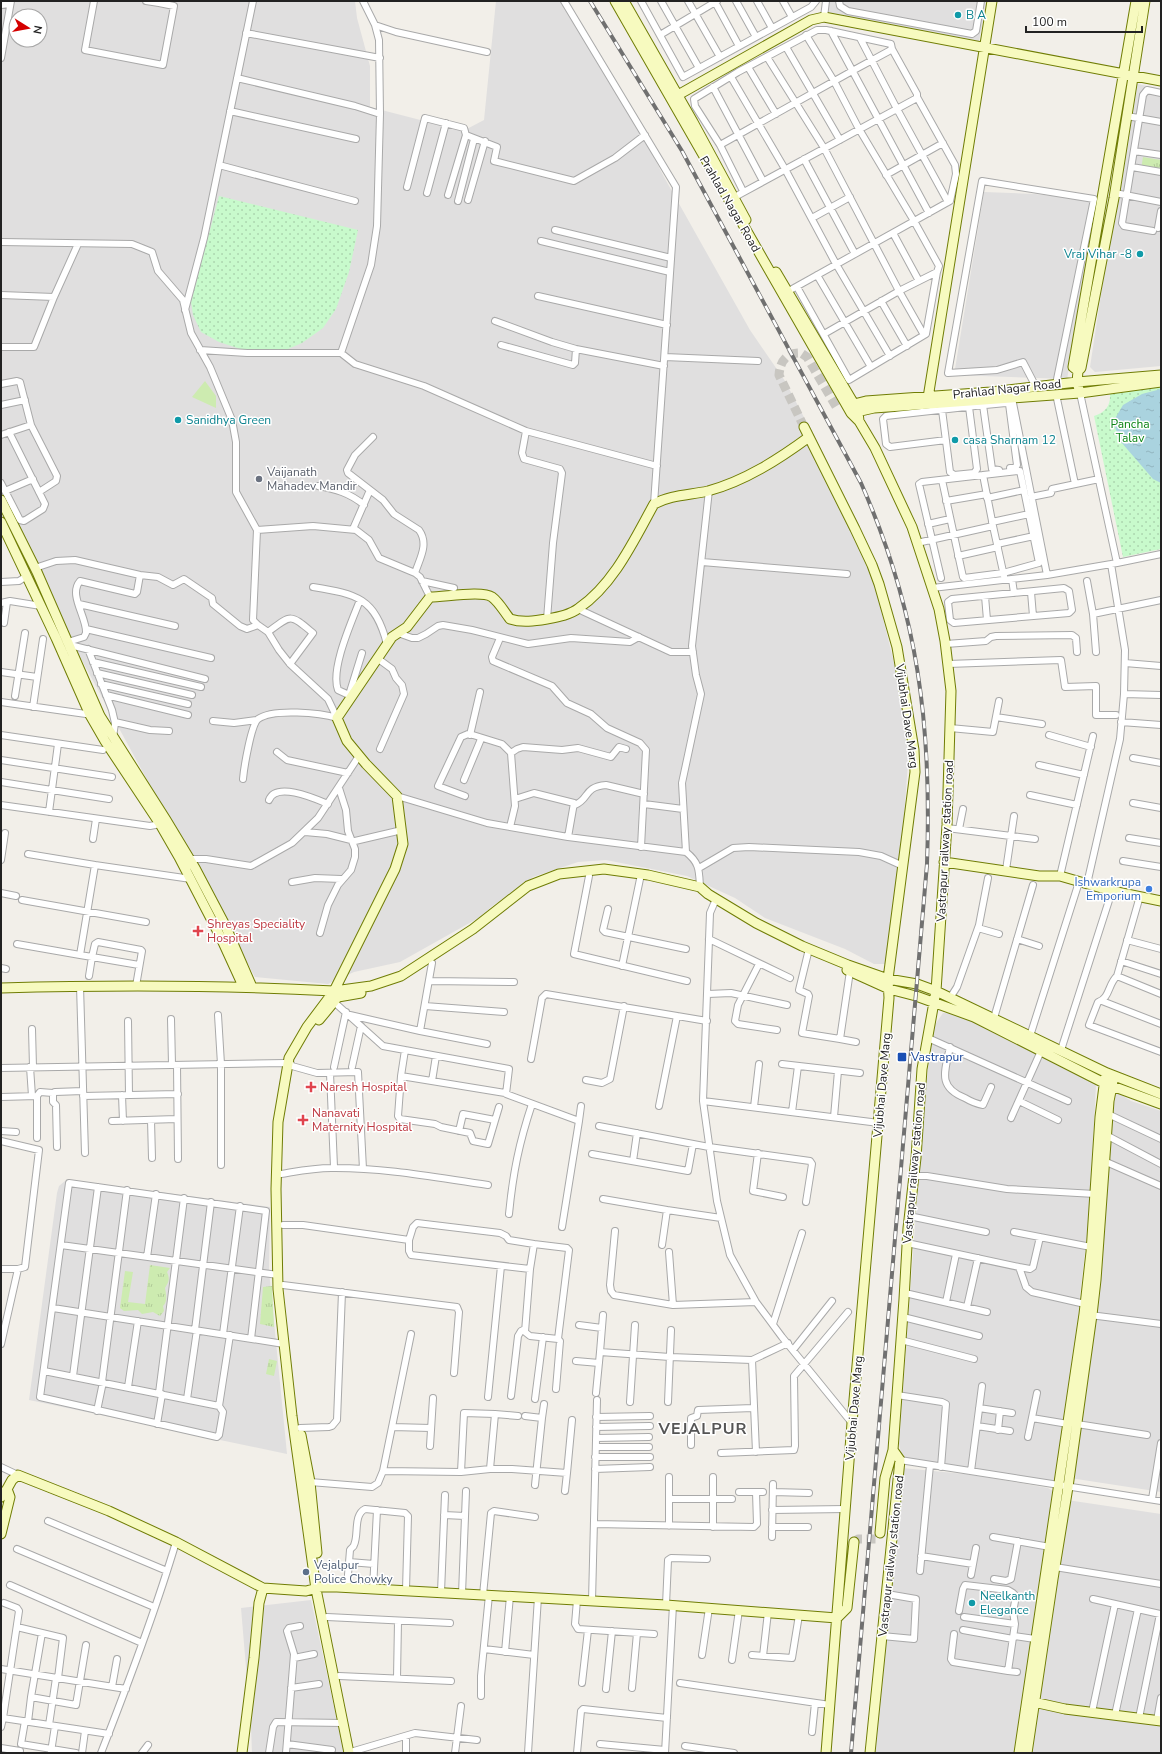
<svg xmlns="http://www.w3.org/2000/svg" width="1162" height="1754" font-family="'Nunito Sans',sans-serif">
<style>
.residential{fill:#e0dfdf;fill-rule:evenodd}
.grass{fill:url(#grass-tufts)}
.park{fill:url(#park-dots)}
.garden{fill:#cdebb0}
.water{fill:url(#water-ripples)}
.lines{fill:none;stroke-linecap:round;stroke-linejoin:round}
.secondary-tunnel{stroke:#c8c6c1;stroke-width:9;stroke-dasharray:9 4.5;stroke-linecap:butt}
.street-casing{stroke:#a9a9a9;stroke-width:8}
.secondary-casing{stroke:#707d05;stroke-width:11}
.street{stroke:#fff;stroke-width:6}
.secondary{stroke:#f7fabf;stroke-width:9}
.rail-casing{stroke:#707070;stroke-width:4}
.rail{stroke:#fff;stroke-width:2.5;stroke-dasharray:8;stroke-linecap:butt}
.culture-dot{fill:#0f9aa8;stroke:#fff;stroke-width:1.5}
.worship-dot{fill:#6b7280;stroke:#fff;stroke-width:1.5}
.shop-dot{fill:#3f7fe0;stroke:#fff;stroke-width:1.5}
.health-dot{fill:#e0444e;stroke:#fff;stroke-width:1.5}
.transit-dot{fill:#1a4fb4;stroke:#fff;stroke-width:1.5}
.service-dot{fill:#5c6f8a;stroke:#fff;stroke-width:1.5}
.labels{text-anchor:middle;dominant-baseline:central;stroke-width:3;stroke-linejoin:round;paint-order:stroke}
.culture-label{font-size:12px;fill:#0d838f;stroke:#fff;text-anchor:start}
.street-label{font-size:12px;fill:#222;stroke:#fff}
.park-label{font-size:12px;fill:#0c8416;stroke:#fff}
.worship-label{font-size:12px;fill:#5b616d;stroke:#fff;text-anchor:start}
.shop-label{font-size:12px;fill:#366cbe;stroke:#fff;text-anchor:end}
.health-label{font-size:12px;fill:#be3a42;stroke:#fff;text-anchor:start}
.transit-label{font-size:12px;fill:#164399;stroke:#fff;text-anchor:start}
.service-label{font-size:12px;fill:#4e5e75;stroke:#fff;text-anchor:start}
.district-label{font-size:16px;font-weight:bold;letter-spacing:1px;fill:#555;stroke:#fff}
</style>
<defs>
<pattern id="grass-tufts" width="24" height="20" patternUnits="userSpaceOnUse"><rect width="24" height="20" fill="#cdebb0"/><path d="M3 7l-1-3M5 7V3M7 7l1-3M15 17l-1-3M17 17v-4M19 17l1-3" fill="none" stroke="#b0c997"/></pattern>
<pattern id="park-dots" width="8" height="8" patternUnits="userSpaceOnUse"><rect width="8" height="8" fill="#c8facc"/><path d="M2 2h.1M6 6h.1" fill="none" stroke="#acd6af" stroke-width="1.8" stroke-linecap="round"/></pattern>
<pattern id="water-ripples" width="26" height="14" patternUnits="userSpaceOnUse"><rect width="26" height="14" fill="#aad3df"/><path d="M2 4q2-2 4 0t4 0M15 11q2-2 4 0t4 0" fill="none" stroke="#92b5bf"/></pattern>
</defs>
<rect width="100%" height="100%" fill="#f2efe9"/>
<path class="residential" d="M1,1H355L357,18L370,66V107L463,131L484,120L496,1H565L641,132L664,177L750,330L785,381L827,461L856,532L875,586L904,703L908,762L898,902L890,964H874L845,949L765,918L735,898L687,876L606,860L578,862L533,877L491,907L482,916L400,962L354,972L328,984L255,977L33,571L1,501ZM16,16H40V40H16Z
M828,1H987L979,41L826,12Z
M1133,83L1161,89V366L1095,372L1090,367Z
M984,192L1035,194L1101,201L1067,379L954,375Z
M943,1013H956L1096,1084L1090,1210L1079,1304L1077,1367L1059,1482L902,1457L899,1444L923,1118L932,1029Z
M1109,1092H1117L1131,1101L1161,1111V1492L1070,1478Z
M71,1180L270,1207L269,1271L287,1454L29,1400L57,1193L59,1186L65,1181Z
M902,1468L975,1475L1048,1488L1056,1493L1017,1753H874Z
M1067,1500L1161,1514V1753H1031Z
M311,1600L344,1753H252L251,1727L241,1608Z"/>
<path class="grass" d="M1143,157L1161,160V172L1141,169Z
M150,1265L170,1268L167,1272C170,1279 169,1282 165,1288C166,1294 168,1301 163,1306L164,1311L160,1316L153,1312L142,1314L138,1310L124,1311L120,1308L125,1271L133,1272L128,1302L145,1304Z
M272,1286L274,1327L260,1324L263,1287Z
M269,1359L277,1361L274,1376L266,1374Z"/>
<path class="park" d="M219,196L358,230L349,272L336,309L323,328L302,343L288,349L259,355L219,342L201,332L193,315L191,302Z
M1161,381V549L1123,557L1094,416C1109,411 1112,402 1109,387Z"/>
<path class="garden" d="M205,381L216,396V408L192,397Z"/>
<path class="water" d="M1161,389V483L1153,479L1121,442L1113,422L1123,405L1142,394Z"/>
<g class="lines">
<path class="secondary-tunnel" d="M804,427L779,375C780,361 787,352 801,353L807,357L837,408
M854,1542L858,1539H878L880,1533"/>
<defs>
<path id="street" d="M94,1L85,50L163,65L174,6L159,3V1
M146,1L159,3
M363,1L375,25L379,40L380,114L377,226L371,265L341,353L355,364L424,386L526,431L657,466
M564,1L676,187L654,504
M641,1L683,77L811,7L816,1
M661,1L699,68
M688,1L720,57
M736,1L756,37
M757,1L772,28
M783,1L792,17
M839,1L840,6L848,11L972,34L976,31L981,1
M715,2L739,46
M1,5L10,4
M824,17L826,1
M375,25L396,32L487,52
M831,31L929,213
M246,33L380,58
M660,35L717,1
M860,38L897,109L948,202
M786,47L840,140
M767,57L824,148L899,291L924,335
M1,58L11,1
M748,67L776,114
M731,77L785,169L836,264L890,356
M237,78L355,106L380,114
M713,87L763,181
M230,111L356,139
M1127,116L1161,122
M720,145L854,70L889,51L892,49L891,44L826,30H817L738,72L694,99L695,106L720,145L743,191
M1134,151L1161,155
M804,159L855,254
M219,165L355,201
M1132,167L1161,172
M886,175L943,143
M407,187L425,118L464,128L466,135L497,147L494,161L574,181L615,158L645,135
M427,193L446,123
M1115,193L1161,202
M448,195L466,135
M731,199L917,98V94L892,49
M468,200L485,141
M458,201L474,139
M812,218L850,197
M1158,228L1161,211
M555,230L671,258
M1153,231L1124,226L1122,223L1143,95L1147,90L1161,93
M893,233L919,281
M541,241L670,272
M1,242L132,244L152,252L158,271L183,300L191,333L210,367L232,420L236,442V492L257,530
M817,275L871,367
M797,287L849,380L926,334L937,272L939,266L914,221L859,129L834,81L806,35
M785,293L950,201L956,174L955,165L917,97
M1,295L54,297L78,244
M538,296L667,325
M881,301L907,346
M185,310L204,238L253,1
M495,321L552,342L576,349L664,366
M824,334L899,291L937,272
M501,345L573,365L575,363L576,349
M1,347H34L54,297
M200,350L247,353H341
M665,357L758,361
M1,384L17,381L20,382L31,425L1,435
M1036,387L1023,362L997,370L948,373L982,181L1094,199L1056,384
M1080,393L1117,563L1161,554
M1056,394L1075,484
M1012,398L1047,575
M974,401L975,406L1006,403L1009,404L1017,465L1015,468H1010
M1,405L25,400
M983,405L992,469L999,470
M942,410L950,472L954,475L974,473L977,469L969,407
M31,425L57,476L56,481L39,492
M526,431L522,453L524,459L560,469L562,473L553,543L547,619
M373,437L355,455L347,470L348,473L383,500L394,514L419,530C429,544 420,558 415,573
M946,440L890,447L886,444L883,419L886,416L975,406
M983,475L993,526
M1,483L20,520L24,521L43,509L45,504L9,432
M318,486C335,489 350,493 364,505
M5,491L33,479
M1031,497L1051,493L1052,489L1099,479
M987,498L1024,490
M946,501L987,494
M992,522L1029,514
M928,524L950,519
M353,529L370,490
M257,530L253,620L258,625L268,632L279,650L290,664L328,699L337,718
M257,530L313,526L356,530L369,540L379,558L415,573L420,577L430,597
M917,543L993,526L1004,576
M997,544L1034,536
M958,556L998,547
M702,562L847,574
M1111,564L1125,650L1124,694L1161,695
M35,568L56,561L75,560L140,575L158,577L173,585L184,579L212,598L213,604L240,626L247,629L258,625
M941,578L919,484L922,482L1018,471H1020L1039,563L1003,573L964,578L963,577L942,480
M1012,579L1014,593
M422,581L454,588
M1087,581L1093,614L1096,652
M1,582L19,581L27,576
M313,587C357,594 375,598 387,644
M932,588L1047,575L1117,563
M1064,588L1069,591L1072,610L1069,613L954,623L950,620L948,602L952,599Z
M1031,592L1033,616
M985,596L987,620
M1,603L10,601L41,606
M79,604L175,626
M578,609L671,652H693
M1093,614L1161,600
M4,623L7,602
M86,629L211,658
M268,632C292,614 290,614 313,633L290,664
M398,633L412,638H418L426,634L438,626L443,625L472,630L528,644L571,638L630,642L639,637
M500,638L492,657L493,661L552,686L567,703L591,714L607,728L640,743L646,750L641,847
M68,642L84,637L86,633C87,617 68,595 80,581L135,594L137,592L140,575
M946,644L986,641L991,637L996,636L1072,635L1076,638L1077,652
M70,645L205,679
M88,649L112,710L115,723L113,738
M377,658L392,669L396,678L402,685L404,694L380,749
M93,662L201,687
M1125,663L1161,666
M948,664L1061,660L1065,687L1096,686V715H1116
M1,672L37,677
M97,673L192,695
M101,684L188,704
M106,695L188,715
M349,695L362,653
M15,696L25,633
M351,696L338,690C330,669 352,621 360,600
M1,702L93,715
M33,707L43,639
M996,717L1042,724
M213,721L234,723L257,720
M115,722L150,730L169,731
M1121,722L1161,725
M950,728L993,732L999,701
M1,735L103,750
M470,735L480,692
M1049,735L1091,747
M277,752L287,760L348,773
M1133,758L1161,763
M1,760L112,777
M1039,765L1084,775
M243,779C244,768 251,725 258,719C273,708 321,713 337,718
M464,780L481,739
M1,782L109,799
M1030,795L1077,805
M397,796L487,823L568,837L686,852C700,863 699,871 700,887
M465,796L438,786L461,737L468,734L473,735L502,744L511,753
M515,799L534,793L574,803L568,837
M269,800C276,781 316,799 328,804
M1133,803L1161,808
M644,804L683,809
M1,805L150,826L160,824
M575,805C590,799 583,787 606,785L644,794
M49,812L58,744
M510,827L515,806L511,753L517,749L523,747L562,750L578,748L611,757L619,747L626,749
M947,828L1035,839
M959,829L963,809
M305,832L327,834L355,841L402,830
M1129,838L1161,843
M93,839L96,819
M686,852L682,783L701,694L696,675L692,646L709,490
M28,854L95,865
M189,859H206L251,866L292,843L318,818L359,756
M1,860L5,833
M1123,861L1161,867
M699,868L733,848L749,847L859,852L881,856L903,866
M1006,870L1014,816
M589,876L574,954L687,981
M1060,876L1093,736
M292,882L315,878L341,879
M1087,884L1120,739L1124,694
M1,893L16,896
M1140,896L1117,976C1108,984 1110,998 1098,1002L1089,1025L1161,1052
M716,899L710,913L703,1101L717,1201L730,1255L756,1302L782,1337L852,1423
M22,900L146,922
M608,909L603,930L605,932L686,949
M978,928L999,934
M320,933L328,905L338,885L351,870L355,857V849L348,831L346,810L339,788
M709,939L790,978
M1017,939L1039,946
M1127,940L1161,949
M17,944L80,955L95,865L191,879
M808,953L799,990L808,994L809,996L802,1033L840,1039
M80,955L92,957L89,976
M1121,961L1161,974
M759,964L738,1005L735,1021L738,1024L777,1030
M622,966L640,879
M1,968L6,969
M850,971L840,1039L856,1042
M1117,976L1161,994
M429,981L514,982
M80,986L85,1153
M136,986L142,951L141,950L98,942L95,944L92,957L139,965
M708,994L731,993L787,1005
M950,998L957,987L979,925L988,878
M1102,1001L1161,1024
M334,1002L383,1046L509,1069L506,1094L579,1121L562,1227
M425,1006L504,1012
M218,1015L221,1064V1165
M350,1015L420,1031L432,963
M994,1018L1033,885
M171,1019L172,1065
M128,1021L129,1095
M32,1029L33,1067
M420,1031L487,1044
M1030,1036L1079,882
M928,1038L1068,1101
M950,1047C945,1071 937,1087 965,1098C970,1101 977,1104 983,1105L991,1087
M405,1050L401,1076L505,1093
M1061,1050L1112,891
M531,1059L542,998L546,994L707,1021
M782,1064L860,1073
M177,1065L178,1159
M292,1066L317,1073L358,1072L363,1169
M30,1067L32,1096
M334,1067L346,1012
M352,1067L361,1026
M1,1068L285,1063L291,1064
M330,1073L334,1167
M401,1076L398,1116L400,1119L435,1124L441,1127L470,1133L473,1141L488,1144L499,1107
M586,1080L602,1083L610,1079L624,1006
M432,1081L436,1056
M55,1092L83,1091
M122,1095L123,1121
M83,1096L178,1094
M1,1097L37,1096
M703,1101L879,1123
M1019,1101L1058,1120
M659,1106L677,1016
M754,1107L759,1064
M792,1112L798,1066
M1108,1114L1161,1139
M834,1117L838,1071
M1011,1118L1041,1051
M151,1120L152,1158
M112,1121L177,1119
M579,1121L581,1106
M599,1126L709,1147L810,1161L812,1164L806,1202
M1,1131L16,1132
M459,1131L463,1114L495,1120
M1106,1135L1161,1164
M37,1138V1096L40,1092L53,1093V1102L56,1105L57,1147
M1,1141L39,1150L25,1267L18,1269H1
M758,1153L753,1191L783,1197
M592,1154L688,1171L693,1144
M633,1161L637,1133
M1104,1161L1161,1186
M281,1174C299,1171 317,1167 336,1168C387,1168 438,1178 488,1185
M914,1176H927L1007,1189L1095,1194
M603,1199L667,1210
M509,1214C513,1173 519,1143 532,1104
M909,1216L986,1232
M283,1225H303L409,1240V1251L411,1255L530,1269L525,1332L530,1336L558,1339L569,1250L567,1248L534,1244L530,1269
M615,1231L610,1285L611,1291L614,1295L673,1305L756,1302
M1014,1232L1091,1247
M409,1240L413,1227L417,1223L500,1233L506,1236L509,1240L534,1244
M907,1243L1019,1267L1026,1287L1032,1292L1085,1304
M61,1245L278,1275
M662,1245L667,1210L721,1218
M669,1252L673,1305
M147,1257L156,1194
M1019,1267L1030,1269L1033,1267L1040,1237
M283,1285L457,1307L459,1312L454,1373
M905,1293L987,1312
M946,1302L956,1254
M967,1307L978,1258
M53,1308L284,1344
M1090,1315L1161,1324
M903,1317L979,1336
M773,1324L802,1233
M579,1325L602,1328
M195,1330L211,1202
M223,1334L240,1206
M230,1335L219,1406L223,1412L219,1435L217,1437L40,1397L69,1183L266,1211L251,1339
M901,1340L974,1359
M1,1344L18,1269
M793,1350L832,1301
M600,1352L603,1315
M752,1360L756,1452
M576,1361L599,1363
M44,1371L219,1406
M73,1376L98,1187
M102,1382L127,1190
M128,1387L138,1321
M556,1389L560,1341L558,1339
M159,1393L184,1198
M596,1393L600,1352L670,1357L752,1360L788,1343
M897,1395L942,1402L946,1404L941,1467
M511,1396L518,1336L521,1331L525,1329
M488,1397L501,1266
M187,1399L197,1330
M535,1399L543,1337
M630,1402L635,1325
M668,1402L671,1330
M979,1408L1012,1413
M97,1411L103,1382
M525,1416L542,1418L535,1485
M596,1417L650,1416
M542,1418L544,1404
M1032,1418L1068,1424
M157,1424L162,1394
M1077,1424L1147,1435
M977,1426L1010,1431
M392,1427L431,1428
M596,1427L650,1426
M300,1428L329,1427L332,1426L337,1420L342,1292
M998,1430L1000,1411
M1028,1437L1037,1393
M596,1438L649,1437
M691,1445V1418L697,1416L698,1410L753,1408
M430,1446L433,1398
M596,1447H649
M721,1453L794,1450L795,1446L794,1376L848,1312
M595,1457H650
M900,1460L1161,1501
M1,1467L18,1475
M490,1469L495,1414L518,1416
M595,1469L650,1467
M383,1471L461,1472L490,1469H512L567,1473L572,1420
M971,1471L982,1386
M461,1472L464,1413L495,1414
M669,1477V1526
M310,1482L372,1487L378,1483L383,1471L411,1334
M565,1491L567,1473
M739,1492H763
M773,1492L809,1493
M670,1499H732
M1152,1499L1161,1443
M772,1510L846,1509
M444,1515L465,1516
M48,1521L167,1571
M595,1524L754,1527L757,1524L756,1492
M713,1527V1477
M772,1527H808
M772,1537L773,1484
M993,1537L1050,1547
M17,1549L154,1607
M921,1556L973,1564
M349,1562L374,1564
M1055,1567L1161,1584
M920,1571L930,1465
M971,1575L976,1548
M994,1579L1006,1581L1011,1579L1018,1541
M10,1585L142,1643
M347,1587L350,1550C351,1548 354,1547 354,1545C359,1535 353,1515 365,1509L405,1513L408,1516L406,1590
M373,1589L377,1510
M441,1592L445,1495
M462,1594L466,1491
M483,1595L491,1513L494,1511L535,1517
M1093,1599L1160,1614L1139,1718
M577,1600L575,1624L578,1629L654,1634
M592,1601L597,1400
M4,1603L17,1608L19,1611L3,1718L109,1734
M666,1605L668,1560L671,1558L707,1559
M959,1611L963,1589L965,1585L1008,1590L1013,1593L1016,1596L1013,1612L1015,1624L1008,1671L1017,1672
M327,1617L450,1623
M964,1617L1015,1624
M17,1627L63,1638L58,1678
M963,1630L1013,1639
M954,1634L951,1659L953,1662L1008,1671
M882,1636L914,1639L916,1599L887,1594
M1014,1636L1035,1639
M484,1649L534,1655
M505,1652L510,1596
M702,1655L709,1608
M752,1655L792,1658L799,1615
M763,1656L768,1612
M294,1658L314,1654
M732,1660L739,1610
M1,1669L126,1689
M339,1676L451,1681
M397,1678L398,1621
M582,1683L588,1630
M680,1683L830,1705
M112,1687L117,1659
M291,1688L319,1684
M632,1688L637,1633
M606,1689L612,1631
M481,1696V1676L489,1595
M31,1697L42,1633
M1092,1712L1115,1604
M1115,1715L1138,1609
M1157,1720L1161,1698
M25,1721L21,1744L76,1753
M28,1722L31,1697L76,1705L86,1645
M49,1725L56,1678
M1,1727L3,1718
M812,1732L815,1703
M287,1744L332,1750
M600,1744L665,1750
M685,1746L734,1753
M1,1748L20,1751
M354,1751L415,1733L477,1740
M51,1752L55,1726
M82,1753L85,1731
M101,1753C128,1684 155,1613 176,1542
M142,1753L148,1745
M269,1753L273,1727L276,1722L343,1723
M286,1753L294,1654L287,1631L289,1628L300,1626
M406,1753V1736
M455,1753L461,1706
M528,1753L538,1597
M577,1753L581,1711L583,1709L667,1718
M665,1753L673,1605"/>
<path id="secondary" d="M615,1L851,413L859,421L875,448L912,527L939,609L945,641L951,691L947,825L936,991L922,1069L916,1158L908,1228L904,1299L893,1450L900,1460L870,1753
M624,1L693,122L746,220
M678,95L811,20L824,17L1161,81
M776,272L854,404L858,412L859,421
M1078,371L1073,367L1136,1
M1080,393L1077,382L1078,371L1081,368L1114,198L1145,1
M927,404L992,1
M850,405L866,401L991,392L1077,382L1161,375
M852,413L874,408L1080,393L1161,382
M804,427L855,529L872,565L879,584L897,647L914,750L915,772L888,979L889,998L852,1423L826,1753
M1,500L37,572L100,716L166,820L195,868L225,925L252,987
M1,522L56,638L90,715L105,741L160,824L179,857L221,938L243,986
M944,862L1039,876H1060L1112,891L1161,901
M847,970L889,989L916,996L974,1017L1104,1083L1161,1104
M1,988C112,985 223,985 334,991L336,994
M334,991L395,869L403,844L397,796L366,764L347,741L337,718L392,637L407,627L430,597C445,597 482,590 492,597C499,602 505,613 510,619C522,623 535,621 547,619C558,617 570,615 579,608C614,584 634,540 654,504C670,495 690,495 708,491C745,481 779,459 809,437
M319,1020L338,997L361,993
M301,1435L310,1482L317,1553
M7,1489L12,1480L18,1475L109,1511L176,1542L263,1588L306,1591L321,1587H337L666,1605L837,1618L847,1608L854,1542
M1,1497L7,1489L10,1497L1,1534
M880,1533L885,1478L893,1450
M1029,1701L1065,1709L1161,1721
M242,1753L254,1658L259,1603L263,1588
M349,1753L316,1589L292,1416L278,1289L276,1189L278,1122L289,1058L307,1027L334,991L371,986L401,976L473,929L528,886L559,874L604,869L648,875L700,887L708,894L756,923L802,946L848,965L888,979L917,984L936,991L1107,1073L1161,1094
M1019,1753L1084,1314L1091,1252L1100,1117L1105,1078
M1027,1753L1053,1579L1068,1487L1092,1315L1096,1280L1109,1101L1113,1081"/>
</defs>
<use href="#street" class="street-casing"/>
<use href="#secondary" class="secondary-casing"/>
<use href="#street" class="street"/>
<use href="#secondary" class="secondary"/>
<defs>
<path id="rail" d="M590,1L682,151L861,483C918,612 932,725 927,864L851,1753"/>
</defs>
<use href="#rail" class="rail-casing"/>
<use href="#rail" class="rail"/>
</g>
<g class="culture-dot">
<circle cx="958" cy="15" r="4"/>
<circle cx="1140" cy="254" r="4"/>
<circle cx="178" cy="420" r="4"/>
<circle cx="955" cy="440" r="4"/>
<circle cx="972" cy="1603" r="4"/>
</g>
<circle class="worship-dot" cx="259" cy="479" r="4"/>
<circle class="shop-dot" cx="1149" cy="889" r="4"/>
<g class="health-dot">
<path d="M196 925h4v4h4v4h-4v4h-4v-4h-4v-4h4z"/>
<path d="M309 1081h4v4h4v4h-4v4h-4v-4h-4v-4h4z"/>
<path d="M301 1114h4v4h4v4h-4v4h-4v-4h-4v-4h4z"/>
</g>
<rect class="transit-dot" x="897" y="1052" width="10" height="10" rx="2"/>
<circle class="service-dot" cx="306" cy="1572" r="4"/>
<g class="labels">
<g class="culture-label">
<text x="966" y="15">B A</text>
<text x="1132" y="254" text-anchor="end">Vraj Vihar -8</text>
<text x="186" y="420">Sanidhya Green</text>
<text x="963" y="440">casa Sharnam 12</text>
<text x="980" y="1596">Neelkanth<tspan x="980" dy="14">Elegance</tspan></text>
</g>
<g class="street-label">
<text transform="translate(730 204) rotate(60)">Prahlad Nagar Road</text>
<text transform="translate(1007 389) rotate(-6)">Prahlad Nagar Road</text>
<text transform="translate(907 716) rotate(82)">Vijubhai Dave Marg</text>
<text transform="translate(945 841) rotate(-87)">Vastrapur railway station road</text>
<text transform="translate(882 1085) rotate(-85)">Vijubhai Dave Marg</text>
<text transform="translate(914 1163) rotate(-85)">Vastrapur railway station road</text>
<text transform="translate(854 1408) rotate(-85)">Vijubhai Dave Marg</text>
<text transform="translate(891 1556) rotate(-84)">Vastrapur railway station road</text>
</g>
<g class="park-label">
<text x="1130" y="424">Pancha<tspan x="1130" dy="14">Talav</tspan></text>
</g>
<g class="worship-label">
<text x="267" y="472">Vaijanath<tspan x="267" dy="14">Mahadev Mandir</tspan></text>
</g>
<g class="shop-label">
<text x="1141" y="882">Ishwarkrupa<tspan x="1141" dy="14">Emporium</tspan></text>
</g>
<g class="health-label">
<text x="207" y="924">Shreyas Speciality<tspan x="207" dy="14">Hospital</tspan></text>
<text x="320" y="1087">Naresh Hospital</text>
<text x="312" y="1113">Nanavati<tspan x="312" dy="14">Maternity Hospital</tspan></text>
</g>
<g class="transit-label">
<text x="911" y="1057">Vastrapur</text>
</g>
<g class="service-label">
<text x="314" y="1565">Vejalpur<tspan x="314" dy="14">Police Chowky</tspan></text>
</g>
<g class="district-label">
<text x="703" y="1429">VEJALPUR</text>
</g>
</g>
<rect width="1162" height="1754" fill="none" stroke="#222222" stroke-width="4"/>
<g transform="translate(28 28) rotate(101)"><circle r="19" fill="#ffffff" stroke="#a7a7a7"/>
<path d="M0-3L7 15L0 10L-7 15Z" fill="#d40000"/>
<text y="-6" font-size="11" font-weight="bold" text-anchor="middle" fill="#222222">N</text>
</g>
<path d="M1026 26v6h116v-6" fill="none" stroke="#222222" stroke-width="2"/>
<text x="1032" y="26" font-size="12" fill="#222222" stroke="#ffffff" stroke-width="3" paint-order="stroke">100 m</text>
</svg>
